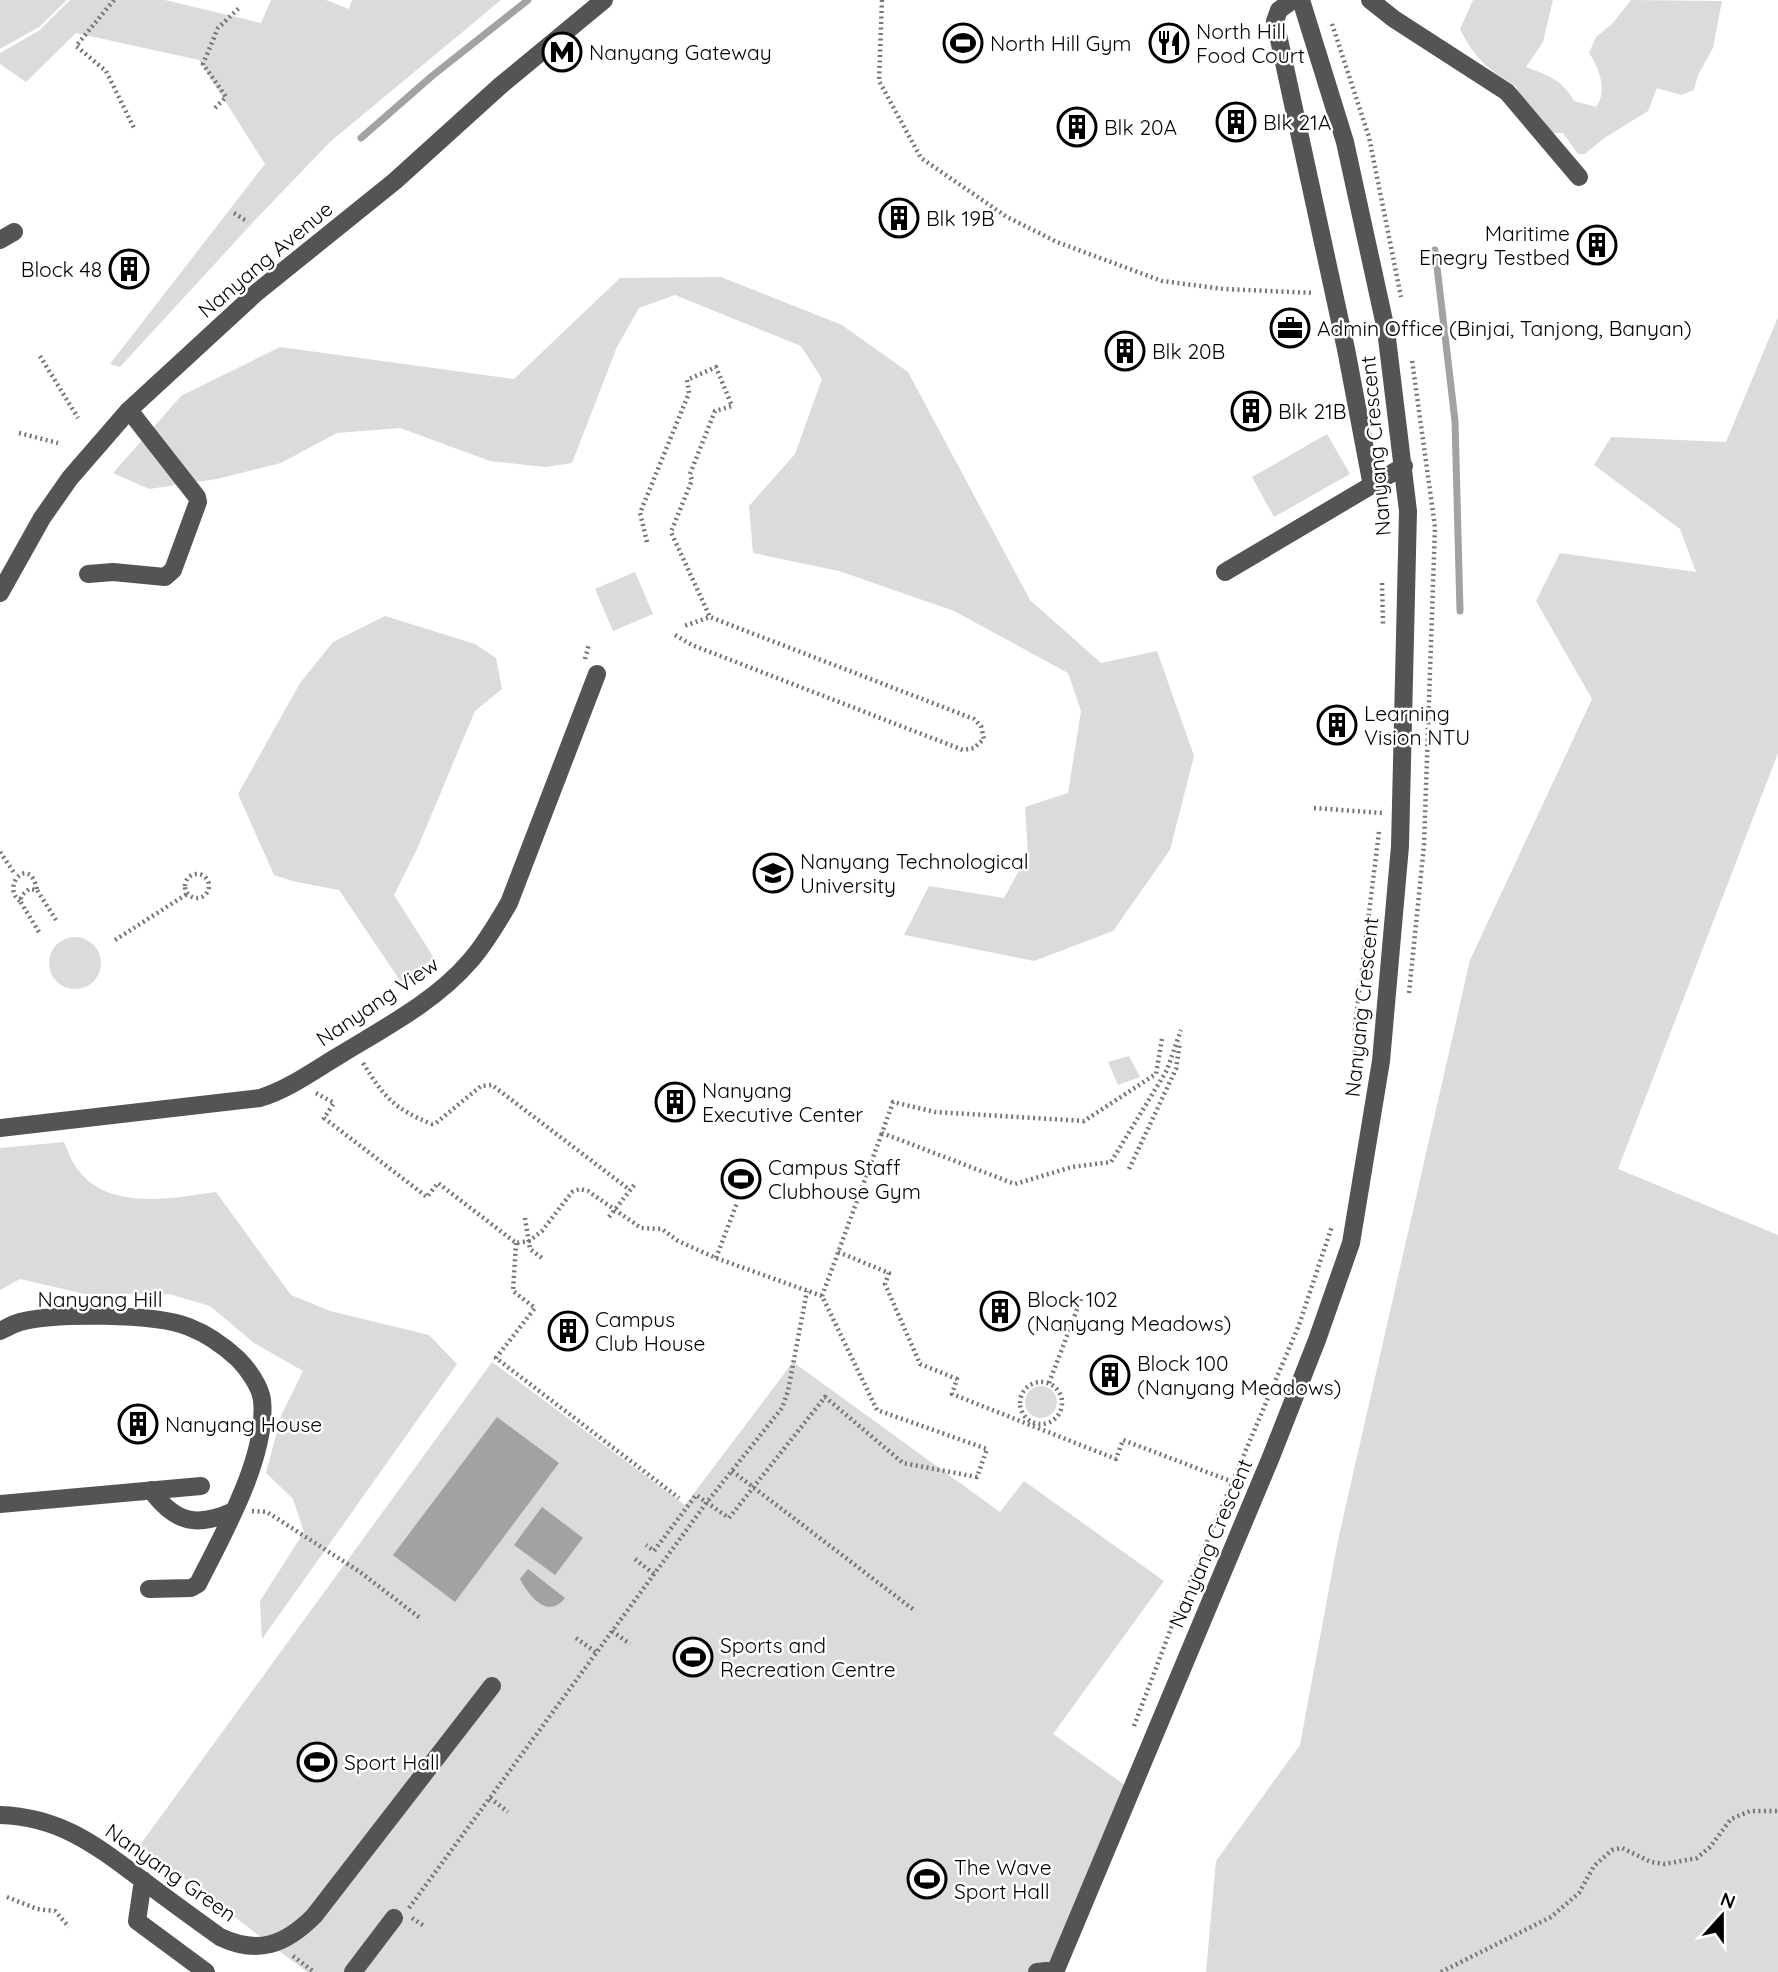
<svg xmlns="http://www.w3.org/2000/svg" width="1778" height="1972" font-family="Quicksand,sans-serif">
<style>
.green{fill:#dbdbdb}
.water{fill:#a2a2a2}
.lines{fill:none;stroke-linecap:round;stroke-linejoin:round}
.stream{stroke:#a2a2a2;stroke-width:7}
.path{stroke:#767676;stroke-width:4.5;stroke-dasharray:2 3.5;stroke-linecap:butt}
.minor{stroke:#545454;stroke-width:18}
.labels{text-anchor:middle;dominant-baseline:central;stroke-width:5;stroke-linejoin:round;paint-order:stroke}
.poi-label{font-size:21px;fill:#000;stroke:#fff;text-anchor:start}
.street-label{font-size:21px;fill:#000;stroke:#fff}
</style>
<rect width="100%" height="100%" fill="#fff"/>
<path class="green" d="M0,0H67L39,27L0,49Z
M70,0H165L261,23L271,0H326L349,9L352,0H501L330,142L257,218L120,367L110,364L265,164L199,60L76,33L26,82L0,64V53L40,30Z
M1473,0H1553L1543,42L1526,67C1547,75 1563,80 1574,101L1596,107C1608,91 1599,68 1589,53L1596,37L1612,24L1631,0L1722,1L1713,48L1698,75L1694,90L1681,95L1657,88L1648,111L1603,139L1585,154H1578L1563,133H1544L1517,102V87C1490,71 1474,58 1460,29Z
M721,277L842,325L908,372L1030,600L1101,663L1157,651L1194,756L1170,850L1113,931L1034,961L904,935L929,886L1004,898L1028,854L1025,807L1068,793L1081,711L1068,673L954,611L839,571L753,553L749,506L795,454L822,379L801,346L675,295L639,308L617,347L572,463L546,467L490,461L400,428L337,433L281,463L217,479L149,489L113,473L181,396L280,347L514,379L620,278Z
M1778,317V753L1618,1169L1778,1235V1972H1206L1216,1861L1300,1745L1338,1540L1470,960L1592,699L1536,601L1560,553L1696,572L1680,529L1594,465L1611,437L1726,442Z
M1327,434L1350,474L1274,517L1252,477Z
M635,572L653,614L613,631L595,589Z
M385,616L475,644L496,658L502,689L475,711L417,849L394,895L434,958L401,982L339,890L292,881L274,875L238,794L300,683L333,642Z
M49 963a26 26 0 1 1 52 0a26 26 0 1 1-52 0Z
M1129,1056L1140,1077L1118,1085L1108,1062Z
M64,1142C68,1151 72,1163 79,1171C110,1211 173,1198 216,1192L291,1295L330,1311L429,1335L457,1364L262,1639L260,1601L304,1532L293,1499L266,1473L281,1416L303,1371L254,1343L210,1306L169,1294H85L20,1279L0,1290V1148Z
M492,1362L685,1505L793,1362L1000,1512L1024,1481L1164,1581L1053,1734L1129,1788L1052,1972H307L140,1845Z
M1025 1402a16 16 0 1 1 32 0a16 16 0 1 1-32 0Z"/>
<path class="water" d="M497,1417L559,1463L455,1602L393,1555Z
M542,1507L583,1538L555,1575L514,1545Z
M528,1569L565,1598C548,1620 529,1596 520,1579Z"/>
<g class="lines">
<path class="stream" d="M361,138L432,76L528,0
M1435,250L1455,421L1460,611"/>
<path class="path" d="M114,0L76,46L106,71L134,128
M882,0L879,81L921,158L1007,217L1057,242L1162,281L1224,289L1314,293
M1332,24L1369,137L1401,297
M215,108L226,97L203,64L218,28L240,7
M234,213L248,222
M40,356L78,418
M19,433L58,443
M647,542L640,513L689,393L687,380L716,367L732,406L715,411L690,474L692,480L671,532L710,617
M1382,583L1383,624
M675,635L692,645L963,750L974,748L984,739L981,726L974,719L710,617L684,626
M585,659L589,644
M1314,808L1382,813
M0,852L15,874
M185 886a12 12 0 1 1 24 0a12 12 0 1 1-24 0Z
M20,901C0,887 30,853 37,890
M39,932L20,901L22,895L29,889L37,890L56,920
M115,940L187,894
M1409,993L1424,845L1435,527L1412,360
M1162,1039L1156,1074L1084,1121L935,1112L893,1102L882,1133L1015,1184L1072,1167L1111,1162L1167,1070L1181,1030
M363,1063C384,1097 394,1109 432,1124L436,1123L481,1086L492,1085L630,1190
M1354,1091L1355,1026L1379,832
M316,1093L334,1103L324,1118L427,1197L438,1183L516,1243L529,1241L542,1231L572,1192L580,1189L588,1191L641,1228L662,1229L678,1241L716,1258L822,1296L877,1410L987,1449L977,1477L903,1463L825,1397L729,1518L696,1495L654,1551L646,1545
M1129,1169L1176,1069L1180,1042
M609,1217L635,1184
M525,1218L530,1249L542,1258
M516,1243L513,1291L535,1308L496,1358L679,1498
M838,1252L889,1273L885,1284L920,1364L957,1379L952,1394L1116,1459L1123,1440L1233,1482
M716,1258L737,1203
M822,1296L882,1133
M1020 1403a21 21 0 1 1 42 0a21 21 0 1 1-42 0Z
M1049,1383L1081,1299
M732,1471L914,1610
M252,1511L267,1512L360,1572L420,1618
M635,1559L654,1574
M612,1631L630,1644
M576,1638L597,1653
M1134,1726L1176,1615L1299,1325L1332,1226
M490,1798L508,1812
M7,1897L37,1909L55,1911L69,1927
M409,1908L707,1502L782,1408L788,1391L807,1291
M412,1918L424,1926
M293,1956L314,1972
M1441,1972L1551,1917L1579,1893L1594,1866L1612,1850L1622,1848L1651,1862L1665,1864L1697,1858L1710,1847L1731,1819L1750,1811H1778"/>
<path class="minor" d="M1293,0L1279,10L1275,21L1346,349L1372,486
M1370,0L1394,19L1507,92L1579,177
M0,240L14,232
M1225,572L1404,466
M88,574L113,572L165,577L173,570L198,502L197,497L129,410
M0,593L42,518L70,478L129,410L256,293L395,181L500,86L604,0
M0,1128L260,1098C289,1089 313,1071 340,1055C384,1028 436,1001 470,961C486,943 497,923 509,903L597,674
M0,1331C6,1328 13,1324 20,1322C55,1313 155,1313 189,1327C207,1334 224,1346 238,1359C248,1369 260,1386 262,1400C268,1456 223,1534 198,1584L191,1588L149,1589
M151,1490C175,1523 197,1528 234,1511
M0,1504L201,1486
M0,1815C62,1817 98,1847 145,1882C170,1901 195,1919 220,1937C258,1955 285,1945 314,1916L492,1686
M143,1880L137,1921L206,1972
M353,1972L394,1918
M1037,1972L1056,1970
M1055,1972L1271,1457L1317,1340L1351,1243L1381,1061L1400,846L1408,511L1386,330L1345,142L1301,0"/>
</g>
<defs>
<symbol id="stadium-ring" viewBox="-11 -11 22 22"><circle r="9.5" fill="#fff" stroke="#000" stroke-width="1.5"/><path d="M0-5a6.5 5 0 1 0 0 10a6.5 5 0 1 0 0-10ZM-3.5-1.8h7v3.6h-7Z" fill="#000"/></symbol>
<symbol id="restaurant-ring" viewBox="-11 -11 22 22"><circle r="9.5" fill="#fff" stroke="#000" stroke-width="1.5"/><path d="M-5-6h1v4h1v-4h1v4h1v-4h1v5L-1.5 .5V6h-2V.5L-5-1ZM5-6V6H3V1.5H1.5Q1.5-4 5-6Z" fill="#000"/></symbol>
<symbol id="metro-ring" viewBox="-11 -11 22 22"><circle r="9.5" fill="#fff" stroke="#000" stroke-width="1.5"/><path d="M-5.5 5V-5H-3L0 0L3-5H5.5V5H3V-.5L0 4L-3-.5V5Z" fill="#000"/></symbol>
<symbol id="building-ring" viewBox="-11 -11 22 22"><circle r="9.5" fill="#fff" stroke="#000" stroke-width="1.5"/><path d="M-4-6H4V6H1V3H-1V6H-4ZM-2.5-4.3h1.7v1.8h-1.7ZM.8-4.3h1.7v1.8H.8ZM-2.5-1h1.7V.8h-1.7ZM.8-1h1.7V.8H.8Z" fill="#000"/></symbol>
<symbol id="office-ring" viewBox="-11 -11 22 22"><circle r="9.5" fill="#fff" stroke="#000" stroke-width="1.5"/><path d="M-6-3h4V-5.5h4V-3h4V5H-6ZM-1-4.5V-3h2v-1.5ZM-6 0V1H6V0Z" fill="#000"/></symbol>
<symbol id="university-ring" viewBox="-11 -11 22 22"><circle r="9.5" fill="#fff" stroke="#000" stroke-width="1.5"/><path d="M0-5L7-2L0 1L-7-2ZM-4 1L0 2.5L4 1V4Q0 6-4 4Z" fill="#000"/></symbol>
</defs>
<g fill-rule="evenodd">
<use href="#stadium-ring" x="941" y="21" width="44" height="44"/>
<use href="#restaurant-ring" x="1147" y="21" width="44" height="44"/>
<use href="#metro-ring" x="540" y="30" width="44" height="44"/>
<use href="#building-ring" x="1214" y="100" width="44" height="44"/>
<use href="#building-ring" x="1055" y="105" width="44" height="44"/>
<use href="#building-ring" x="877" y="196" width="44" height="44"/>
<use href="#building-ring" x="1575" y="223" width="44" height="44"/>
<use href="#building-ring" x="107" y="247" width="44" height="44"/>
<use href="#office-ring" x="1268" y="306" width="44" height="44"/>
<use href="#building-ring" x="1103" y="329" width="44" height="44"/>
<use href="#building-ring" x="1229" y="389" width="44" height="44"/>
<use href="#building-ring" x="1315" y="703" width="44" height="44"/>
<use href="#university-ring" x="751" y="851" width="44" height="44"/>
<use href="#building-ring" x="653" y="1080" width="44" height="44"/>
<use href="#stadium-ring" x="719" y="1157" width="44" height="44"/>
<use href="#building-ring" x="978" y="1289" width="44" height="44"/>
<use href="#building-ring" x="546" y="1309" width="44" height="44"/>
<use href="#building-ring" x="1088" y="1353" width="44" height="44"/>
<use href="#building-ring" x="116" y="1402" width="44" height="44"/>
<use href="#stadium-ring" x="671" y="1635" width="44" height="44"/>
<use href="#stadium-ring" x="295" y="1740" width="44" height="44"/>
<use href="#stadium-ring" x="905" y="1857" width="44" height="44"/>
</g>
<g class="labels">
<g class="poi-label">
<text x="1196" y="31">North Hill<tspan x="1196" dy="24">Food Court</tspan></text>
<text x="990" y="43">North Hill Gym</text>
<text x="589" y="52">Nanyang Gateway</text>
<text x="1263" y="122">Blk 21A</text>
<text x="1104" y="127">Blk 20A</text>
<text x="926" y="218">Blk 19B</text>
<text x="1570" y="233" text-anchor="end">Maritime<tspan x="1570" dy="24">Enegry Testbed</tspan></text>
<text x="102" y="269" text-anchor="end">Block 48</text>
<text x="1317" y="328">Admin Office (Binjai, Tanjong, Banyan)</text>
<text x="1152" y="351">Blk 20B</text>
<text x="1278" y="411">Blk 21B</text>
<text x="1364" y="713">Learning<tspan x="1364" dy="24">Vision NTU</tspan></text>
<text x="800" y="861">Nanyang Technological<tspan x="800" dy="24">University</tspan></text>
<text x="702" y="1090">Nanyang<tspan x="702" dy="24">Executive Center</tspan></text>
<text x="768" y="1167">Campus Staff<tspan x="768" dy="24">Clubhouse Gym</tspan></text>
<text x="1027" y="1299">Block 102<tspan x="1027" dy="24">(Nanyang Meadows)</tspan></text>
<text x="595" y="1319">Campus<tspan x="595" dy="24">Club House</tspan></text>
<text x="1137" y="1363">Block 100<tspan x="1137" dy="24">(Nanyang Meadows)</tspan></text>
<text x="165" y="1424">Nanyang House</text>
<text x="720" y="1645">Sports and<tspan x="720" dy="24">Recreation Centre</tspan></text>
<text x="344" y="1762">Sport Hall</text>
<text x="954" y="1867">The Wave<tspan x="954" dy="24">Sport Hall</tspan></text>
</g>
<g class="street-label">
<text transform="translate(265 259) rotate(-40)">Nanyang Avenue</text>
<text transform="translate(1375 446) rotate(-95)">Nanyang Crescent</text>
<text transform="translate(377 1001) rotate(-34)">Nanyang View</text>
<text transform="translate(1361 1007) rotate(-84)">Nanyang Crescent</text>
<text x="100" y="1299">Nanyang Hill</text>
<text transform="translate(1210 1543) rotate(-67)">Nanyang Crescent</text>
<text transform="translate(171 1872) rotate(35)">Nanyang Green</text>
</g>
</g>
<g transform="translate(1722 1916) rotate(21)" stroke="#ffffff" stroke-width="5" paint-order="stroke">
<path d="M0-5L12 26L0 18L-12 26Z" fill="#000000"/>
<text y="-10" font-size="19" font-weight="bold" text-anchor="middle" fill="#000000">N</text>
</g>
</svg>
